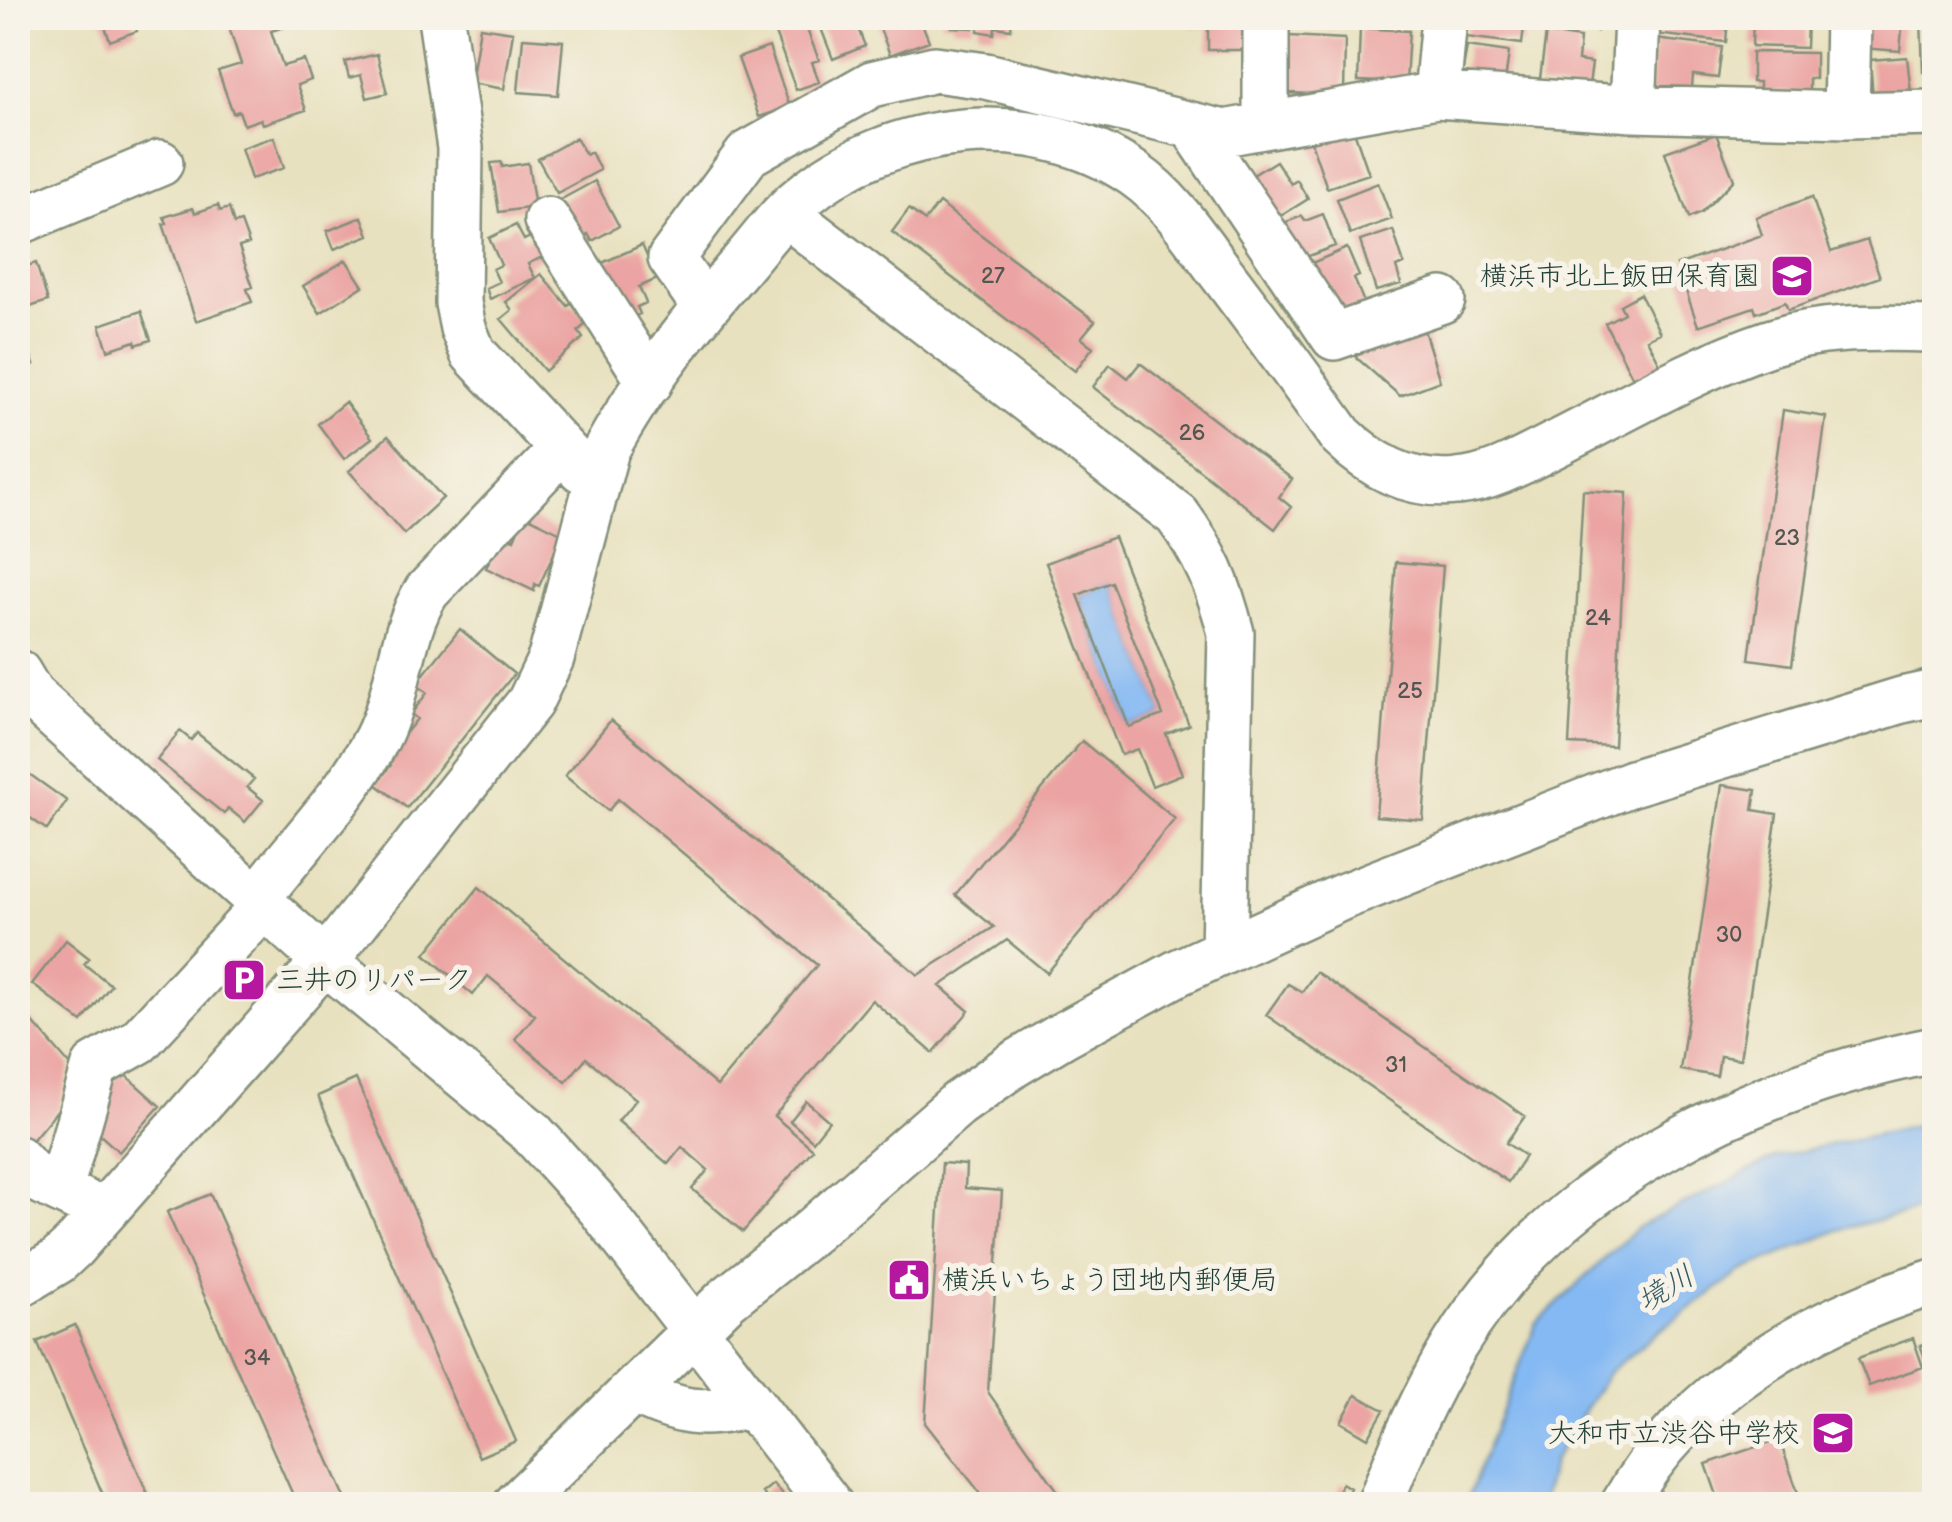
<svg xmlns="http://www.w3.org/2000/svg" width="1952" height="1522" font-family="'Balsamiq Sans','Klee One',sans-serif">
<style>
.water{fill:#85b9f3;stroke:#527b94;stroke-width:2.5}
.building{fill:#eba4a3;fill-rule:evenodd}
.lines{fill:none;stroke-linecap:round;stroke-linejoin:round}
.minor-casing{stroke:#848f7a;stroke-width:50}
.minor{stroke:#fff;stroke-width:45}
.labels{text-anchor:middle;dominant-baseline:central;stroke-width:10;stroke-linejoin:round;paint-order:stroke}
.number-label{font-size:22px;fill:#525750}
.poi-label{font-size:28px;fill:#1f3d34;stroke:#f7f3e8;text-anchor:end}
.water-label{font-size:30px;font-style:italic;fill:#385c64;stroke:#f7f3e8}
</style>
<rect width="100%" height="100%" fill="#f7f3e8"/>
<filter id="ink" filterUnits="userSpaceOnUse"><feTurbulence type="fractalNoise" baseFrequency=".01" numOctaves="2"/><feDisplacementMap in="SourceGraphic" scale="20" xChannelSelector="R" yChannelSelector="G"/><feConvolveMatrix kernelMatrix="1 2 1 2 8 2 1 2 1" color-interpolation-filters="sRGB"/></filter>
<filter id="wash" filterUnits="userSpaceOnUse"><feTurbulence type="fractalNoise" baseFrequency=".0048" numOctaves="4" result="noise"/><feDisplacementMap in="SourceGraphic" scale="40" xChannelSelector="R" yChannelSelector="G"/><feGaussianBlur stdDeviation="2.25" result="paint"/><feColorMatrix in="noise" values="0 0 0 0 0 0 0 0 0 0 0 0 0 0 0 0 0 1.4 0 .05"/><feComposite in="paint" operator="in"/></filter>
<g filter="url(#wash)">
<rect width="100%" height="100%" fill="#e8e1bf"/>
<path class="water" d="M1111,582L1163,715L1129,727L1078,595Z
M1934,1122V1206L1838,1230L1742,1271L1659,1331L1608,1373L1553,1461L1541,1504H1465L1536,1324L1638,1227L1779,1156Z"/>
<g id="blocks">
<path class="building" d="M102,18H133L137,31L110,41Z
M226,18H280L284,27L271,31L283,66L304,60L311,80L297,85L306,110L263,124L261,119L244,125L239,111L233,113L218,71L241,64Z
M817,18H854L865,46L833,59Z
M876,18H920L929,41L890,55Z
M941,18H974L973,28L952,27L953,23L941,22Z
M979,18H1012L1011,29L995,27L994,34L978,31Z
M1191,18H1249V50H1208V27H1191Z
M1284,18H1335V29L1283,27Z
M1363,18H1405L1404,23L1363,21Z
M1468,18H1525L1522,44L1466,37Z
M1543,18H1599L1597,31L1542,22Z
M1657,18H1728L1726,42L1655,34Z
M1753,18H1807L1806,48L1752,46Z
M1865,18H1903L1900,51L1862,48Z
M1921,19H1934V72H1923Z
M804,22L819,60L812,62L819,82L796,90L775,33Z
M480,27L513,32L504,89L471,83Z
M1360,28L1409,31L1406,83L1358,81Z
M1546,33L1580,38L1578,61L1592,63L1588,93L1539,86Z
M1289,36L1345,39L1344,95L1287,93Z
M523,38L563,41L558,95L518,92Z
M1655,39L1722,47L1718,78L1693,75L1691,99L1649,94Z
M1467,46L1509,52L1505,82L1462,76Z
M769,47L790,107L759,117L738,58Z
M1752,52L1815,53V79L1809,78V93L1759,92V82H1752Z
M377,54L387,93L367,98L361,75L349,78L345,62Z
M1907,57L1911,93L1873,97L1870,60Z
M1353,128L1369,174L1327,188L1311,142Z
M1716,134L1734,180L1701,213L1689,218L1665,152Z
M274,137L284,168L251,179L241,148Z
M576,138L586,155L591,152L600,170L557,193L538,159Z
M1276,161L1291,184L1297,180L1308,199L1271,222L1245,180Z
M502,162V167L528,163L535,207L499,212L491,163Z
M595,181L619,226L592,241L588,234L580,238L560,200Z
M1378,183L1392,219L1350,234L1337,199Z
M1812,197L1831,252L1867,240L1880,277L1788,310L1785,302L1756,313L1754,307L1698,326L1677,265L1762,235L1756,217Z
M939,203L1095,321L1081,338L1093,347L1075,371L892,232L909,209L925,221Z
M218,205L220,211L229,208L234,224L241,222L249,244L239,247L253,287L247,289L252,302L196,321L163,224L167,223L164,217L193,208L195,213Z
M1323,214L1335,246L1296,261L1281,224L1302,216L1305,221Z
M362,217L369,235L334,249L327,231Z
M516,225L524,240L534,235L544,256L528,264L535,278L490,299L486,288L499,282L493,269L501,265L489,238Z
M1393,230L1404,264L1396,267L1401,284L1376,291L1360,241Z
M642,245L657,279L639,287L646,303L637,307L640,314L625,320L600,264Z
M1347,248L1359,276L1354,278L1367,310L1340,321L1307,265Z
M24,256L27,266L36,263L48,301L18,311V258Z
M346,260L363,286L320,313L303,286Z
M541,274L568,306L572,303L588,322L578,331L583,338L545,371L501,319L512,310L506,302Z
M1640,294L1660,333L1647,339L1661,366L1634,380L1605,323L1624,313L1620,305Z
M141,311L151,340L136,345L135,341L108,350L100,325Z
M18,316L34,365L22,369L26,382L18,385Z
M1423,327L1440,381L1400,396L1350,352Z
M1140,363L1292,479L1279,497L1291,507L1275,529L1093,387L1110,364L1128,378Z
M345,402L372,438L344,459L318,424Z
M1783,410L1826,417L1792,665L1749,659Z
M388,436L443,498L404,534L349,471Z
M1583,490L1627,493L1614,746L1569,744Z
M524,515L563,534L539,586L535,584L534,591L486,568L502,534L514,539Z
M1114,537L1189,725L1166,734L1182,774L1152,786L1137,749L1121,755L1046,563ZM1111,582L1163,715L1129,727L1078,595Z
M1396,562L1443,566L1423,820L1376,816Z
M460,629L514,674L407,808L376,784L391,765L384,760L417,719L411,714L427,693L416,684Z
M611,720L918,975L994,927L955,895L1082,741L1175,819L1047,973L1007,940L940,986L969,1011L933,1053L872,1000L774,1116L813,1149L743,1232L692,1189L708,1170L682,1147L668,1164L618,1121L636,1099L586,1058L566,1082L515,1039L535,1015L488,976L473,995L425,954L479,887L717,1086L817,965L618,799L608,811L565,776Z
M180,731L191,740L197,733L254,779L247,787L263,800L245,822L228,808L224,814L157,760Z
M25,771L67,801L47,830L18,809V782Z
M1722,785L1756,790L1753,810L1777,814L1740,1059L1720,1056L1717,1076L1680,1070Z
M66,940L89,958L84,964L111,985L82,1022L32,984Z
M1316,972L1525,1116L1506,1143L1525,1156L1508,1182L1266,1015L1288,984L1302,992Z
M30,1019L71,1066L59,1108L29,1144L18,1132V1030Z
M121,1071L160,1106L119,1152L88,1124L99,1096Z
M356,1079L516,1441L479,1457L318,1096Z
M806,1101L829,1121L813,1141L790,1121Z
M942,1163L966,1165L965,1188L1002,1191L988,1392L1067,1504H989L925,1423Z
M210,1194L348,1504H297L167,1212Z
M75,1325L152,1504H107L37,1342Z
M1913,1338L1923,1367L1869,1386L1858,1358Z
M1934,1340V1372L1931,1373L1920,1345Z
M1356,1395L1384,1410L1368,1438L1341,1422Z
M1779,1439L1802,1504H1720L1706,1464Z
M1342,1483L1350,1488L1342,1504H1331Z
M773,1484L791,1504H772L762,1493Z"/>
</g>
</g>
<g filter="url(#ink)">
<use href="#blocks" fill-opacity="0" stroke="#848f7a" stroke-width="2.5"/>
<g class="lines">
<defs>
<path id="minor" d="M441,18L460,148L458,303L463,328L473,353L581,469
M1266,18V125
M1437,95L1444,18
M1633,109L1637,18
M1846,115L1848,18
M1192,126L1334,337L1442,300
M785,213L1177,515C1206,554 1219,586 1231,633L1224,951
M547,220L650,382
M18,222L160,163
M705,307L671,258L748,154L872,84L935,69L986,76L1224,133L1437,95L1633,109L1846,115L1934,113
M18,673L31,695L325,961L532,1133L600,1208L829,1504
M256,900C293,851 350,792 377,738C400,693 400,632 427,591L562,449
M18,1159L35,1178L84,1202
M60,1188L95,1066L139,1041L263,907
M18,1285L58,1261L73,1247L325,961L530,702L551,658L606,450C643,381 695,319 745,260C763,239 780,215 801,198C891,121 1035,107 1134,174C1170,199 1194,236 1219,270C1261,325 1301,380 1341,436C1372,466 1411,487 1457,482C1494,479 1529,457 1562,441C1629,407 1698,367 1769,343C1823,325 1878,328 1934,329
M633,1391C683,1414 698,1417 752,1405
M517,1504L726,1300L812,1231L958,1104L1013,1065L1063,1035L1179,972L1342,897L1632,783L1902,700L1934,693
M1380,1504C1400,1450 1424,1396 1454,1346C1556,1178 1749,1087 1934,1050
M1624,1504C1686,1391 1813,1319 1934,1282"/>
</defs>
<use href="#minor" class="minor-casing"/>
<use href="#minor" class="minor"/>
</g>
</g>
<defs>
<symbol id="school-square" viewBox="-11 -11 22 22"><rect x="-9" y="-9" width="18" height="18" rx="4" fill="#b5179e" stroke="#f7f3e8"/><path d="M0-5L7-2L0 1L-7-2ZM-4 1L0 2.5L4 1V4Q0 6-4 4Z" fill="#fff"/></symbol>
<symbol id="parking-square" viewBox="-11 -11 22 22"><rect x="-9" y="-9" width="18" height="18" rx="4" fill="#b5179e" stroke="#f7f3e8"/><path d="M-3.5-5.5H1a3.5 3.5 0 0 1 0 7H-1V5.5H-3.5ZM-1-3.4V-.6H.8a1.4 1.4 0 0 0 0-2.8Z" fill="#fff"/></symbol>
<symbol id="civic-square" viewBox="-11 -11 22 22"><rect x="-9" y="-9" width="18" height="18" rx="4" fill="#b5179e" stroke="#f7f3e8"/><path d="M-.6-6.5H3V-4.5H.6V-3L4-1V1h2V6H-6V1h2V-1L-.6-3ZM-1.2 2.5V6h2.4V2.5Z" fill="#fff"/></symbol>
</defs>
<g fill-rule="evenodd">
<use href="#school-square" x="1767" y="251" width="50" height="50"/>
<use href="#parking-square" x="219" y="955" width="50" height="50"/>
<use href="#civic-square" x="884" y="1255" width="50" height="50"/>
<use href="#school-square" x="1808" y="1408" width="50" height="50"/>
</g>
<g class="labels">
<g class="number-label">
<text x="993" y="276">27</text>
<text x="1192" y="433">26</text>
<text x="1787" y="538">23</text>
<text x="1598" y="618">24</text>
<text x="1410" y="691">25</text>
<text x="1729" y="935">30</text>
<text x="1396" y="1065">31</text>
<text x="257" y="1358">34</text>
</g>
<g class="poi-label">
<text x="1760" y="276">横浜市北上飯田保育園</text>
<text x="276" y="980" text-anchor="start">三井のリパーク</text>
<text x="942" y="1280" text-anchor="start">横浜いちょう団地内郵便局</text>
<text x="1800" y="1433">大和市立渋谷中学校</text>
</g>
<g class="water-label">
<text transform="translate(1666 1289) rotate(-31)">境川</text>
</g>
</g>
<rect width="1952" height="1522" fill="none" stroke="#f7f3e8" stroke-width="60"/>
</svg>
